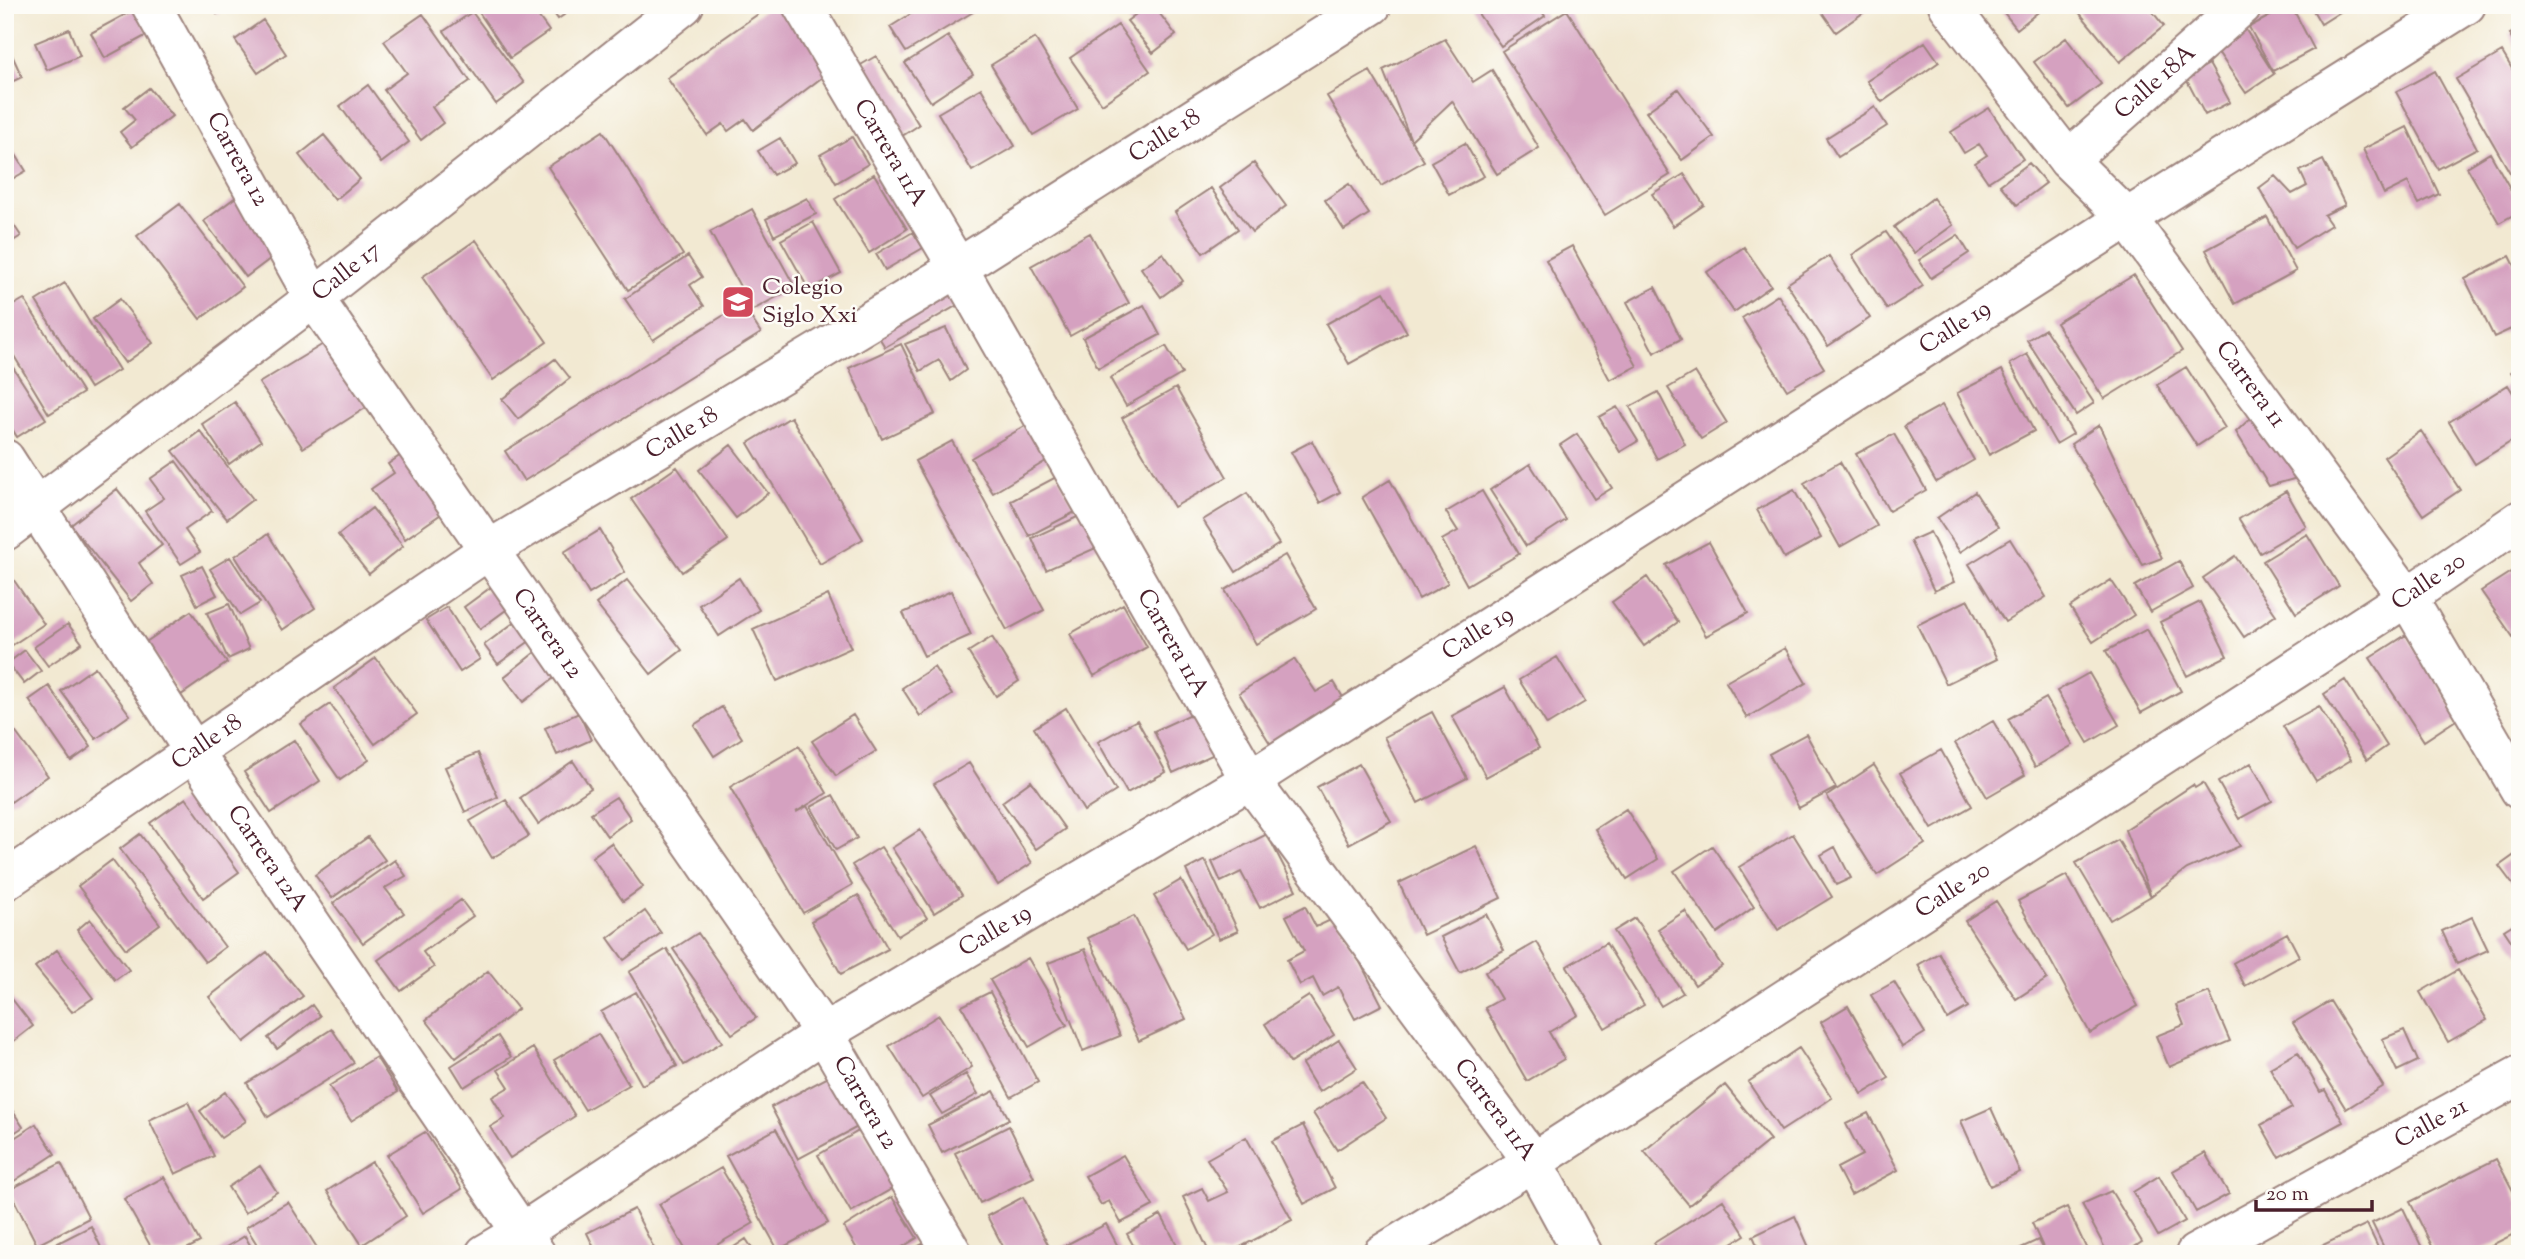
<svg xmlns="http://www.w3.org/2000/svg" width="2525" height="1259" font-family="'Sorts Mill Goudy',serif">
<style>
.building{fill:#d5a1c0}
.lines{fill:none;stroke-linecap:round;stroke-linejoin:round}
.minor-casing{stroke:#9e847e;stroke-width:42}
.minor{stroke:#fff;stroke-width:38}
.labels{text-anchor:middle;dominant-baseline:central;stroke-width:5;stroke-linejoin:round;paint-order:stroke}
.street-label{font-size:24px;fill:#4a1f2b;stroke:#fdfcf7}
.poi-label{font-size:24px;fill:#4a1f2b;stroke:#fdfcf7;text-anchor:start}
</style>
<rect width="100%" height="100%" fill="#fdfcf7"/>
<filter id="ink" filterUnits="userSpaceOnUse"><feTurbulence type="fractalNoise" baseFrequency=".0143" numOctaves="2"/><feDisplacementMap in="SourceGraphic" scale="14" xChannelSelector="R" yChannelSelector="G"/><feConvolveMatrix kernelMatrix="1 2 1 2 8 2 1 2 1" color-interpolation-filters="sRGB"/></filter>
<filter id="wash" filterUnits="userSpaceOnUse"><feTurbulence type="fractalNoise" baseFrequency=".00686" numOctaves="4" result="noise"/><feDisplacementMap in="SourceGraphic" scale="28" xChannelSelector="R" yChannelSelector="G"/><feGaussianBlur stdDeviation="1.57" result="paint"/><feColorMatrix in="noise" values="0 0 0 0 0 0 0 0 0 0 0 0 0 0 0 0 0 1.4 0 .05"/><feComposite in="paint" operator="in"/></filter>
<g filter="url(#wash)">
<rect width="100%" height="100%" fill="#f2e9d2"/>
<g id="blocks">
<path class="building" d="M211,5H228L217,14Z
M474,5H530L549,31L510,58Z
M548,5H578L558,19Z
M771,5H792L833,69L753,130L745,119L728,131L723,124L707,135L667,78Z
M925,5H969L973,12L906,52L890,27Z
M1148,5H1153L1176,35L1153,53L1127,21Z
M1472,5H1537L1545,16L1501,46Z
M1817,5H1874L1836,32Z
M1998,5H2047L2017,29Z
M2073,5H2147L2164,26L2120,62Z
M2168,5H2183L2175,13Z
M2291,5L2314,49L2273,71L2249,27Z
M2310,5H2351L2321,24Z
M135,9L149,34L105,58L91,33Z
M1567,10L1670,175L1605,215L1502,51Z
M472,12L524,83L496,104L444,31Z
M423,14L470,81L432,107L443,123L421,140L384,90L407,73L384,41Z
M263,20L286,54L258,73L235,40Z
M2242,24L2274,74L2246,93L2212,43Z
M1118,25L1150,71L1102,104L1070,58Z
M69,29L80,56L47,70L35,43Z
M2520,29V55L2509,34Z
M948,36L973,74L931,102L905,63Z
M1035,38L1078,109L1033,135L991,65Z
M2066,38L2101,84L2069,108L2034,62Z
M1445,39L1473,82L1492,70L1539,148L1497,174L1452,101L1411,140L1424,161L1381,186L1327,96L1370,71L1411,140L1383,70Z
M1925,42L1939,62L1882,102L1867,81Z
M2502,52L2520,82V190L2456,79Z
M12,55L22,77L5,85V58Z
M876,56L919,125L902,136L859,66Z
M2209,64L2230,102L2205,115L2185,77Z
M2435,71L2477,148L2438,169L2396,92Z
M368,85L409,142L381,163L340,106Z
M149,88L172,116L132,147L120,132L135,120L124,107Z
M981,88L1015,146L972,171L938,113Z
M1678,89L1714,137L1682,160L1646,112Z
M1875,107L1887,126L1838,157L1826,138Z
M1989,108L2023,159L1988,182L1975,163L1987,155L1979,144L1964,153L1951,132Z
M2407,127L2439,194L2419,204L2408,182L2384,194L2363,149Z
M603,131L683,255L628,290L548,167Z
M324,135L360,179L335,200L299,155Z
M852,137L868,164L836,183L820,155Z
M780,138L795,163L773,175L758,151Z
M1465,143L1484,176L1449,195L1431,162Z
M13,150L26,171L5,183V154Z
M2490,153L2520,206V211L2499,223L2467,167Z
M2323,160L2345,205L2324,215L2331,225L2294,248L2259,188L2275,176L2292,194L2307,186L2300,171Z
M1254,163L1286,206L1252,232L1220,188Z
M2029,163L2046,183L2017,205L2000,185Z
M874,174L907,229L869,253L835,199Z
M1684,174L1704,205L1673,226L1652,194Z
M1349,184L1369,214L1344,230L1325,200Z
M1211,188L1238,229L1203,253L1175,212Z
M236,197L279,252L246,277L204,221Z
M807,198L816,214L774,236L766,219Z
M1933,198L1953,225L1914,253L1894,227Z
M180,204L243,287L200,319L137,236Z
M752,209L795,287L753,310L710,232Z
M5,212L21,236L5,246Z
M2267,217L2296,271L2235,304L2206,250Z
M813,222L841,273L809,290L781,240Z
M913,232L923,248L885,270L876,254Z
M1886,232L1923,286L1887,309L1852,255Z
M1090,233L1129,303L1070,336L1031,266Z
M1958,235L1969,253L1931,278L1919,260Z
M476,240L547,342L493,380L422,277Z
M1572,246L1637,366L1610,380L1546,260Z
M1744,247L1771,286L1734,312L1707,272Z
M1163,253L1183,281L1161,297L1141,268Z
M688,256L702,277L690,285L704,306L653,340L625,299Z
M1829,256L1870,318L1828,346L1787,284Z
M2510,256L2520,276V325L2494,337L2465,279Z
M2134,275L2182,351L2104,399L2056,323Z
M65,283L119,370L90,388L36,301Z
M1655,287L1681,339L1654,353L1627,302Z
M954,290L961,303L885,347L877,334Z
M1384,292L1407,332L1349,364L1326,324Z
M1778,295L1824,368L1787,390L1742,318Z
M24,299L83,393L49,414L5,341V310Z
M120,299L153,343L125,363L93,319Z
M742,304L761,333L524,481L505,451Z
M1144,305L1160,335L1098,368L1083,338Z
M946,328L966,370L951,381L939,360L920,371L905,344Z
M2045,329L2094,403L2076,415L2027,340Z
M325,343L367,407L303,448L259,383Z
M901,344L935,414L882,439L849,368Z
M1166,346L1182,374L1126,406L1110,378Z
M2027,354L2073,434L2056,444L2010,364Z
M5,355L46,419L17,437L5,417Z
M555,359L570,378L518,419L502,399Z
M2520,366V386L2511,372Z
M2186,367L2225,428L2197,446L2157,385Z
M2002,370L2034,431L1989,455L1957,393Z
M1695,372L1727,423L1701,439L1668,388Z
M2508,385L2520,404V436L2475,464L2449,422Z
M1176,388L1227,477L1174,507L1122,418Z
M1658,392L1685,444L1657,459L1630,407Z
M235,402L261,441L229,464L202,424Z
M1942,405L1974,460L1936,482L1904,426Z
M1617,407L1638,441L1620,452L1599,417Z
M2260,409L2311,474L2269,486L2236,432Z
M791,417L863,539L820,564L748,443Z
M1035,420L1056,455L993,493L971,458Z
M2099,425L2162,558L2143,565L2071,444Z
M200,431L253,499L227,519L173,451Z
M2421,431L2460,490L2423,515L2384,457Z
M1577,434L1612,488L1594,499L1560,445Z
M1894,434L1926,490L1889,511L1856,454Z
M952,441L1044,610L1007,630L915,461Z
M1312,441L1340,492L1320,503L1291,452Z
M731,445L768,493L736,518L699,470Z
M404,453L444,512L405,539L371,489L394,473L388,464Z
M176,461L212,511L185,530L200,552L181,564L145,511L164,498L150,479Z
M1840,462L1877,526L1840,547L1804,483Z
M1530,464L1566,520L1526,546L1490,490Z
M677,467L728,540L682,572L631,499Z
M1058,476L1077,511L1029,536L1011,501Z
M1390,480L1448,583L1419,599L1362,497Z
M117,489L162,545L139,563L153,584L131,601L71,525Z
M1794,490L1821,538L1784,558L1757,510Z
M1482,491L1519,554L1467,585L1442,540L1458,531L1446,512Z
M2286,491L2306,526L2260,553L2239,519Z
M1975,492L1998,527L1960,552L1937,518Z
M1247,493L1279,544L1236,572L1203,520Z
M372,508L403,546L369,574L338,535Z
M1090,511L1105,544L1046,570L1032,538Z
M600,530L625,572L589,594L564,552Z
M1930,532L1954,582L1934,591L1910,541Z
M268,534L315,608L282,630L235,556Z
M2307,534L2339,586L2296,613L2263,561Z
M2010,539L2046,597L2005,622L1969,564Z
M1709,542L1748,613L1706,636L1666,565Z
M1285,555L1316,609L1256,644L1225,590Z
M2235,556L2276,615L2244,637L2203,578Z
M230,557L260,603L240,615L210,569Z
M2179,561L2193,588L2150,612L2135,586Z
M202,566L217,595L197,605L182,575Z
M2520,566V647L2481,591Z
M11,576L44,624L5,650V580Z
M1647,577L1678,622L1644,646L1612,602Z
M739,578L759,610L719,636L699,605Z
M627,580L682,650L651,674L596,604Z
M2111,580L2134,615L2093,642L2070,607Z
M498,582L514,604L480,629L464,607Z
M951,591L971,635L924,656L903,613Z
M828,595L851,648L777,681L753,629Z
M1968,600L1997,659L1946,684L1917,625Z
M2200,602L2227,656L2187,676L2160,622Z
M229,604L249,649L228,659L207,613Z
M1123,604L1147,647L1094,676L1070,634Z
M447,607L480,659L460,672L426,620Z
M191,611L227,663L181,695L146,642Z
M524,615L538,635L498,664L484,645Z
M68,624L82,643L48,666L34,647Z
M2147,629L2181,691L2141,713L2106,651Z
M2406,635L2459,718L2424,741L2370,658Z
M992,637L1019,681L996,696L968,652Z
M543,646L563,671L523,702L504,677Z
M1785,648L1806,683L1747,718L1726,682Z
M25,650L41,671L24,684L8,663Z
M1557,657L1585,702L1547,725L1519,680Z
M376,658L417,714L375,744L334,688Z
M1294,659L1316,692L1334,682L1345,701L1271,745L1239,693Z
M95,667L130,715L96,739L61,691Z
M934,667L952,695L920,716L902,688Z
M2089,673L2119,725L2088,743L2057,691Z
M2345,680L2387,746L2367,760L2324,694Z
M49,686L91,747L71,761L29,700Z
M1505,687L1539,748L1486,777L1452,716Z
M2046,698L2073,745L2035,767L2008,719Z
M330,704L369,760L340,780L301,724Z
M2319,706L2351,760L2316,781L2283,726Z
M722,707L742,738L714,756L694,725Z
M1066,708L1116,791L1084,811L1034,728Z
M1204,708L1223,750L1173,773L1154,731Z
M1432,712L1467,778L1418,803L1384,737Z
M579,713L591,740L557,755L545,728Z
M853,715L876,751L836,776L812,741Z
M1137,720L1166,772L1127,793L1098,742Z
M1993,721L2025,775L1987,797L1955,743Z
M14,730L48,776L11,802L5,795V736Z
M1806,734L1836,788L1799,808L1769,754Z
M294,740L320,781L271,813L244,772Z
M799,746L827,793L796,812L807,806L852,885L803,913L730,787Z
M1941,750L1972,806L1932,829L1900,773Z
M478,753L498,797L465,812L445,767Z
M573,761L591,788L538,824L520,798Z
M969,763L1032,863L998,885L934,784Z
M2251,763L2272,801L2239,819L2218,782Z
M1359,764L1391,821L1349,844L1317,787Z
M1874,765L1925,844L1877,875L1827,796Z
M1031,781L1065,829L1036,849L1002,802Z
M2203,783L2240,846L2187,869L2151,896L2125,830L2193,785L2195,788Z
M833,795L857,838L836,850L811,807Z
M616,797L631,819L607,836L591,813Z
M186,798L239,872L203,898L150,823Z
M506,800L529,836L492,858L470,821Z
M1626,809L1658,859L1627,879L1595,829Z
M920,830L962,895L934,913L892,848Z
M140,834L225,947L205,962L120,849Z
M1267,834L1296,890L1260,908L1241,872L1221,882L1212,862Z
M1793,834L1832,897L1778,930L1739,867Z
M368,837L385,860L332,898L315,875Z
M2118,840L2151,896L2110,920L2076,863Z
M611,843L643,887L623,901L592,857Z
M1476,846L1501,898L1423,935L1399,883Z
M1712,846L1754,907L1717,933L1674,871Z
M881,847L927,918L898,936L852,865Z
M1835,847L1851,878L1836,885L1821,855Z
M2520,851V894L2499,866Z
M112,860L160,924L126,949L78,886Z
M395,860L406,876L385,888L404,913L363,943L333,903Z
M1205,860L1238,931L1219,939L1186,870Z
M2067,875L2138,1006L2090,1033L2018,901Z
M1181,880L1212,934L1186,949L1154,896Z
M858,895L888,949L841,974L811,921Z
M461,900L473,916L423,952L434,967L401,991L378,960Z
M1996,901L2047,979L2016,999L1965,921Z
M1305,906L1316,927L1337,917L1382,1005L1355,1019L1338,987L1322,996L1313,978L1300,985L1287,960L1304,951L1286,916Z
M645,911L661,933L624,960L608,938Z
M1685,911L1722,966L1695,985L1658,929Z
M1486,914L1504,950L1460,973L1441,937Z
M1134,916L1186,1019L1139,1041L1088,938Z
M2472,917L2488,950L2457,964L2442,931Z
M1635,918L1683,993L1661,1006L1614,931Z
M90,919L129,970L115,980L77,930Z
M2520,920V954L2504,930Z
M698,933L756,1018L732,1034L673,949Z
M2287,933L2299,956L2245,986L2233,963Z
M1537,942L1578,1015L1549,1032L1564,1059L1527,1081L1485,1008L1501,999L1485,972Z
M1606,943L1644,1005L1605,1028L1567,966Z
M667,949L722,1042L684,1065L629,972Z
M1085,949L1120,1036L1083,1051L1048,963Z
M57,950L93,998L72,1012L35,967Z
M267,952L303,996L244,1042L209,997Z
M1939,953L1968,1007L1947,1019L1918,965Z
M1028,958L1067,1025L1029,1047L990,980Z
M2458,970L2487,1020L2448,1042L2420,992Z
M488,971L518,1009L456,1058L426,1020Z
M1894,982L1925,1033L1902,1047L1871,995Z
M5,990L33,1026L5,1048Z
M636,992L677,1066L642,1085L601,1012Z
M990,992L1038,1082L1011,1097L962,1006Z
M2209,992L2230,1041L2169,1067L2156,1036L2184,1025L2176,1005Z
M1309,996L1334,1035L1290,1063L1265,1024Z
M2330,1001L2383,1086L2346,1109L2293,1023Z
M312,1005L320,1016L277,1049L268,1038Z
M1848,1006L1889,1078L1862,1094L1821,1022Z
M939,1015L972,1067L922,1098L889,1046Z
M332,1029L354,1063L268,1117L247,1083Z
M2404,1030L2418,1061L2397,1071L2382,1039Z
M598,1034L629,1085L585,1110L554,1060Z
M498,1036L511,1057L464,1087L451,1066Z
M1339,1040L1357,1068L1319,1092L1302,1064Z
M533,1048L575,1116L510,1158L490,1127L505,1118L492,1097L509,1087L498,1070Z
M1799,1048L1832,1098L1781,1131L1748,1082Z
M2298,1052L2320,1092L2325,1090L2343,1122L2279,1157L2261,1125L2292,1108L2270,1068Z
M376,1057L398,1092L351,1121L329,1086Z
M838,1072L865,1123L798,1159L771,1107Z
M966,1074L978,1094L942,1114L930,1096Z
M1362,1082L1386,1118L1337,1150L1313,1113Z
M1725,1085L1770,1140L1689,1205L1644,1151Z
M994,1091L1009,1119L942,1153L928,1125Z
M225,1092L246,1121L221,1138L200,1111Z
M5,1099L23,1127L5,1139Z
M188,1102L214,1156L175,1174L149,1120Z
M1991,1108L2020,1172L1990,1186L1961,1121Z
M1868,1113L1898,1170L1851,1195L1837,1168L1862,1155L1846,1124Z
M36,1124L55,1154L5,1187V1144Z
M1303,1125L1335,1188L1304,1204L1272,1141Z
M1009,1126L1034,1177L980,1203L955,1153Z
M776,1129L828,1223L778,1250L726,1156Z
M862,1129L895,1187L851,1212L818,1155Z
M425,1132L462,1189L423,1213L387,1155Z
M1246,1137L1292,1220L1227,1254H1210L1183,1197L1202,1188L1209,1201L1228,1192L1207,1159Z
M2205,1153L2229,1194L2196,1212L2173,1171Z
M1123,1155L1153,1206L1121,1223L1109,1201L1101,1205L1085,1176Z
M2496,1159L2520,1204V1231L2474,1254H2436L2410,1202Z
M372,1162L406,1216L362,1245L327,1191Z
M61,1163L89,1218L37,1245L9,1190Z
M260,1166L277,1192L245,1213L228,1187Z
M721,1168L754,1223L701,1254H688L659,1204Z
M2159,1176L2185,1221L2158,1236L2133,1192Z
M164,1177L200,1242L177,1254H155L124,1199Z
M2111,1191L2142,1242L2123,1254H2108L2082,1204Z
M892,1197L917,1238L891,1254H860L844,1227Z
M1023,1197L1053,1254H1007L987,1216Z
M1723,1200L1745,1235L1714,1254H1661L1654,1243Z
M288,1202L321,1254H263L246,1227Z
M2067,1207L2089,1254H2046L2032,1223Z
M2403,1208L2425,1254H2387L2372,1223Z
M634,1209L657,1254H597L587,1233Z
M1161,1215L1182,1254H1138L1127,1234Z
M1795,1216L1812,1254H1761L1753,1236Z
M1106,1224L1122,1254H1066L1062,1247Z
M2367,1224L2381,1254H2327L2323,1245Z
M91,1226L104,1254H43L42,1251Z
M245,1236L255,1254H219L218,1252Z
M746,1239L756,1254H734L731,1249Z
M2038,1240L2045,1254H2008Z
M926,1242L933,1254H904Z
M792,1247L796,1254H780Z"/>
</g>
</g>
<g filter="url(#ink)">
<use href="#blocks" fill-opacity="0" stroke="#9e847e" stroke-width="2"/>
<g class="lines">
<defs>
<g id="minor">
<path id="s1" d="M151,5L314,298L824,1033L953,1254"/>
<path id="s2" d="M802,5L958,268L1250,780L1533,1162L1583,1254"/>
<path id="s3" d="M1948,5L2068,160L2127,218L2407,597L2520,790"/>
<path id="s4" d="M2068,160L2243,5"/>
<path id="s5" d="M5,459L194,752L536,1254"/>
<path id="s6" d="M5,531L314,298L684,5"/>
<path id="s7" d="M5,881L490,549L958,268L1372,5"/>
<path id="s8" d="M485,1254L521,1233L824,1033L1250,780L2127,218L2466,5"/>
<path id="s9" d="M1382,1254L1533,1162L2407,597L2520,520"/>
<path id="s10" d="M2195,1254L2520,1075"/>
</g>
</defs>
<use href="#minor" class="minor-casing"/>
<use href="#minor" class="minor"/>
</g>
</g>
<defs>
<symbol id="school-square" viewBox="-11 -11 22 22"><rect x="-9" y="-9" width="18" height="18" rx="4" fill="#d1495b" stroke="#fdfcf7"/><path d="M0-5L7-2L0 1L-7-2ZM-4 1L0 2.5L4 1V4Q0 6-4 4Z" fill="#fff"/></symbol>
</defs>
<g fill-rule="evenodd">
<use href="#school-square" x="719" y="283" width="38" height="38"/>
</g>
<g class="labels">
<g class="street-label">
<text stroke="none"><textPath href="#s4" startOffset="117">Calle 18A</textPath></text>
<text stroke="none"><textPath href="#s7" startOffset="1379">Calle 18</textPath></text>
<text stroke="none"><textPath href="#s2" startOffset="172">Carrera 11A</textPath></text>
<text stroke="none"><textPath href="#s1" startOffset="177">Carrera 12</textPath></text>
<text stroke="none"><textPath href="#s6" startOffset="429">Calle 17</textPath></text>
<text stroke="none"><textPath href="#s8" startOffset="1738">Calle 19</textPath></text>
<text stroke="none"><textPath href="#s3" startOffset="486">Carrera 11</textPath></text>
<text stroke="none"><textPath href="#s7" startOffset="812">Calle 18</textPath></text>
<text stroke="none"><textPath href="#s9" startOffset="1244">Calle 20</textPath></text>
<text stroke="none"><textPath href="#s1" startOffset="744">Carrera 12</textPath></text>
<text stroke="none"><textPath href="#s8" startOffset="1171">Calle 19</textPath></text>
<text stroke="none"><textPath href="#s2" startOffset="738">Carrera 11A</textPath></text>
<text stroke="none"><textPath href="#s7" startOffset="245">Calle 18</textPath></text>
<text stroke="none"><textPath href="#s5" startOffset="478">Carrera 12A</textPath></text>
<text stroke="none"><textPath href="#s9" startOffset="677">Calle 20</textPath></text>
<text stroke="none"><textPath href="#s8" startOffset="604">Calle 19</textPath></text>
<text stroke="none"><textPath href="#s1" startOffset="1311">Carrera 12</textPath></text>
<text stroke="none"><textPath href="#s2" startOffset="1306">Carrera 11A</textPath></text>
<text stroke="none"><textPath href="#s10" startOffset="270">Calle 21</textPath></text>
</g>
<g class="poi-label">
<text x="762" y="288">Colegio<tspan x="762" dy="28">Siglo Xxi</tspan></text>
</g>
</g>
<rect width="2525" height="1259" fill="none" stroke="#fdfcf7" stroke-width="28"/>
<path d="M2256 1200v10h116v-10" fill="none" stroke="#4a1f2b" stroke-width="3.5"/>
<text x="2266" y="1200" font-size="21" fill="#4a1f2b" stroke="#fdfcf7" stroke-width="5" paint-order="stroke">20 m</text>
</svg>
